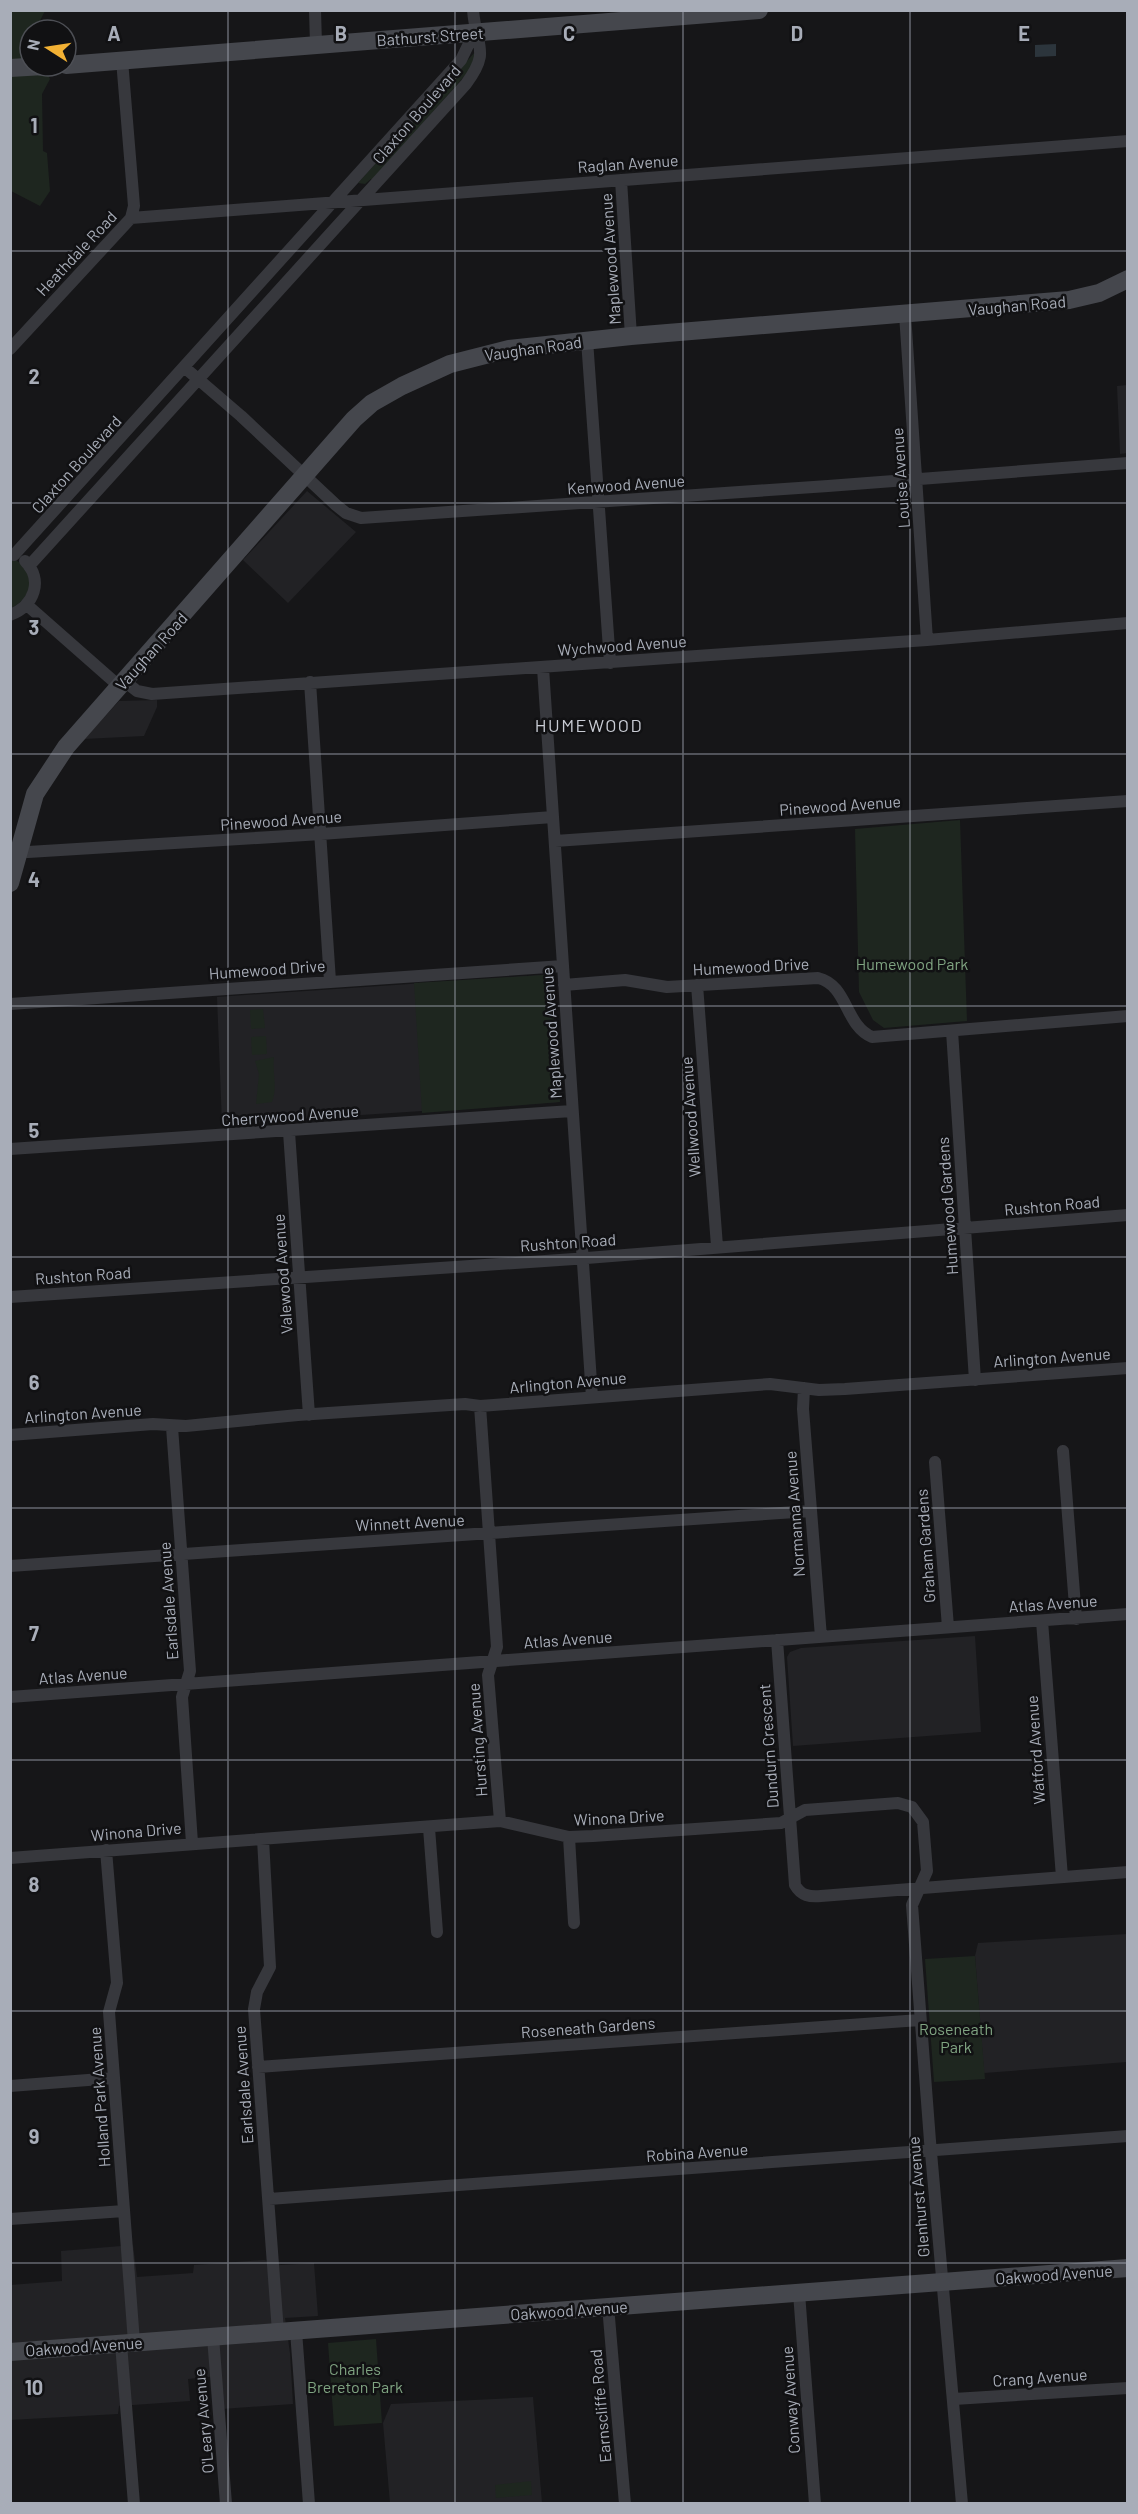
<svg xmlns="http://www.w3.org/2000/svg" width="1138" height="2514" font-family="Barlow,sans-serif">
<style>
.built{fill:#222225}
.green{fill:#1e261f}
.water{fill:#2c353c}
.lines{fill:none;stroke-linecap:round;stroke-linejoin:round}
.street{stroke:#37383d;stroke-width:12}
.secondary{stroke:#45474d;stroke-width:18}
.grid{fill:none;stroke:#a8adb8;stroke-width:1.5;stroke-opacity:0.55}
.labels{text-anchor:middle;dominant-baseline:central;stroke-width:5;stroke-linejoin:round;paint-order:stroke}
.street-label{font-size:16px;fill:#a8adb8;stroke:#111113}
.park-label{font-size:16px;fill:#7fa381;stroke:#111113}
.neighbourhood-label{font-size:18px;letter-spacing:1.5px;fill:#c9ccd4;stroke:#111113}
.grid-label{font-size:20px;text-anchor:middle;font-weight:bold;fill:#a8adb8;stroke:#111113;stroke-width:5;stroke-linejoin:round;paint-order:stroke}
</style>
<rect width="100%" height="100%" fill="#161618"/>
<path class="built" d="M1127,385V453L1120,454L1117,386Z
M307,491L356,532L288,603L243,560Z
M157,700V707L144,736L84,739L119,701Z
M543,975L550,976L552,984L560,1102L222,1124L217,997Z
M975,1636L981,1732L793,1746L787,1657L790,1652L801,1648Z
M1127,1934V2062L984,2073L975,1956L978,1943Z
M133,2245L137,2277L193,2273L194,2265L264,2260L281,2265L314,2263L318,2316L285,2318L290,2353L293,2404L222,2409L218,2376L188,2379L190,2401L119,2406L118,2414L10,2420V2285L62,2281L61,2251Z
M533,2397L542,2503H390L383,2423L391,2404Z"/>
<path class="green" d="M11,11H45L35,30H30V66H43L50,79L42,94L43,151L47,153L50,191L40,206L11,191Z
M475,52L476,63L373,180L371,179L365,184L358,183Z
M11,558C37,568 35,597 11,608Z
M960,820L967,1021L884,1028L873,1020L859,992L855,829Z
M543,975L550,976L552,984L560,1102L422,1113L414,983Z
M263,1009L265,1028L251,1029L250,1010Z
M266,1036L267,1054L252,1055L251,1037Z
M274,1057C272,1073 278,1087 272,1102L256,1104L259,1074L255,1061Z
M975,1956L985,2079L934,2082L925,1959Z
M376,2339L382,2423L334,2426L328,2343Z
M531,2481L532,2495L496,2498L495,2485Z"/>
<path class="water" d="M1056,44V56L1035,57V45Z"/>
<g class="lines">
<path class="street" d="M315,10L316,44
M621,180L631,336
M131,218L1128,141
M905,314L927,640
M587,340L610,663
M10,349L131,218L134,206L122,60
M184,367L241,416L336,505L346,513L361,518L828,486L1128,463
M14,555L461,60L474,33
M29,566L466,84C491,50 476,48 473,10
M27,605L119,686
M10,615C34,606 44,580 25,561
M543,668L592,1397
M123,680L137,691L152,694L927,640L1128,623
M310,682L330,981
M555,841L1128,801
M13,849L28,852L321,834L553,817
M564,985L625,980L667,987L818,978C848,985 845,1026 872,1037L1128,1016
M697,985L717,1246
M10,1004L563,966
M952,1031L975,1380
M289,1132L309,1415
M10,1149L572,1111
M10,1297L574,1259L1128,1215
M804,1388L803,1409L821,1637
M480,1406L497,1647L488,1675L500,1821
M172,1427L190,1671L182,1697L192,1843
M10,1435L153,1424L186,1426L298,1415L465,1404L480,1406L770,1384L819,1390L845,1389L1128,1368
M1063,1451L1076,1619
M935,1462L948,1627
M10,1566L810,1511
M1042,1621L1062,1877
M777,1640L795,1885C801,1896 810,1897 821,1896L1128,1872
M10,1697L1128,1614
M429,1828L437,1932
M569,1837L574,1923
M263,1839L270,1967L257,1992L254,2009L278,2332
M106,1850L117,1983L109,2012L134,2342
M10,1858L500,1821L569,1837L593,1836L781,1823L805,1810L898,1803L912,1807L923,1822L927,1871L912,1905L930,2141L962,2504
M258,2067L920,2020
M10,2086L114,2078
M269,2199L1128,2136
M10,2219L124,2211
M799,2293L815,2504
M608,2306L625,2504
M296,2331L309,2504
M213,2337L226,2504
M121,2344L134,2504
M954,2399L1128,2388"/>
<path class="secondary" d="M66,65L759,10
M10,68L44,66
M10,883L35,794L66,747L354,419L372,403L402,386L450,364L509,349L631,336L1069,300L1099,293L1128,279
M10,2352L1128,2268"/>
</g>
<path class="grid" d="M228,10V2504M455,10V2504M683,10V2504M910,10V2504M10,251H1128M10,503H1128M10,754H1128M10,1006H1128M10,1257H1128M10,1508H1128M10,1760H1128M10,2011H1128M10,2263H1128"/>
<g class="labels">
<g class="street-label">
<text transform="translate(430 36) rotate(-4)">Bathurst Street</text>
<text transform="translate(416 114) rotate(-49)">Claxton Boulevard</text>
<text transform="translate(628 163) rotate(-4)">Raglan Avenue</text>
<text transform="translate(76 253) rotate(-47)">Heathdale Road</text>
<text transform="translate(610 259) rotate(-94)">Maplewood Avenue</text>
<text transform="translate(1017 305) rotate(-5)">Vaughan Road</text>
<text transform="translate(533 348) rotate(-8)">Vaughan Road</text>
<text transform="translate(76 464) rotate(-48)">Claxton Boulevard</text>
<text transform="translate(900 478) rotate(-94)">Louise Avenue</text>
<text transform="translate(626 484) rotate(-4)">Kenwood Avenue</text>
<text transform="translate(622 645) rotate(-4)">Wychwood Avenue</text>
<text transform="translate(151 651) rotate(-48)">Vaughan Road</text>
<text transform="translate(840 805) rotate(-4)">Pinewood Avenue</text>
<text transform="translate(281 820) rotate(-4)">Pinewood Avenue</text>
<text transform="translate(751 966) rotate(-3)">Humewood Drive</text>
<text transform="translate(267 969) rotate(-4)">Humewood Drive</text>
<text transform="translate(551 1033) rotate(-94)">Maplewood Avenue</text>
<text transform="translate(290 1115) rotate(-4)">Cherrywood Avenue</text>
<text transform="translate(690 1117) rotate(-94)">Wellwood Avenue</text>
<text transform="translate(1052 1205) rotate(-5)">Rushton Road</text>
<text transform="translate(947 1206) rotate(-94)">Humewood Gardens</text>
<text transform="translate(568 1242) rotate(-4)">Rushton Road</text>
<text transform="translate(282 1274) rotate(-94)">Valewood Avenue</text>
<text transform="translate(83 1275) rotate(-4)">Rushton Road</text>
<text transform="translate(1052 1357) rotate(-4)">Arlington Avenue</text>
<text transform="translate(568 1382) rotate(-5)">Arlington Avenue</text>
<text transform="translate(83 1413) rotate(-4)">Arlington Avenue</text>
<text transform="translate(794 1514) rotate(-94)">Normanna Avenue</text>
<text transform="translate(410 1522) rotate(-3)">Winnett Avenue</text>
<text transform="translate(925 1546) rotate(-94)">Graham Gardens</text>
<text transform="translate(168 1601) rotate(-94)">Earlsdale Avenue</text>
<text transform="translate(1053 1603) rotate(-4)">Atlas Avenue</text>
<text transform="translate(568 1639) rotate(-4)">Atlas Avenue</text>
<text transform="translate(83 1675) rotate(-4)">Atlas Avenue</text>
<text transform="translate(477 1740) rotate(-94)">Hursting Avenue</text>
<text transform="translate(768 1746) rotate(-94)">Dundurn Crescent</text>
<text transform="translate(1035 1750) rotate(-94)">Watford Avenue</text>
<text transform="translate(619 1817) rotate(-3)">Winona Drive</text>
<text transform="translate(136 1831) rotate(-5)">Winona Drive</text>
<text transform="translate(588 2027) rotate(-4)">Roseneath Gardens</text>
<text transform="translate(243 2085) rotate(-94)">Earlsdale Avenue</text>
<text transform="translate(99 2097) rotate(-94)">Holland Park Avenue</text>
<text transform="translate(697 2152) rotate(-4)">Robina Avenue</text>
<text transform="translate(918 2197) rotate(-95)">Glenhurst Avenue</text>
<text transform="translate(1054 2274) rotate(-4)">Oakwood Avenue</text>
<text transform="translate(569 2310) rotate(-4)">Oakwood Avenue</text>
<text transform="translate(84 2346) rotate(-4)">Oakwood Avenue</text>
<text transform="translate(1040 2377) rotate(-4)">Crang Avenue</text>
<text transform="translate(790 2400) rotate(-94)">Conway Avenue</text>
<text transform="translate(600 2406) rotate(-95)">Earnscliffe Road</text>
<text transform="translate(203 2421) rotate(-95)">O'Leary Avenue</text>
</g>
<g class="park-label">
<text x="912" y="963">Humewood Park</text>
<text x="956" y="2028">Roseneath<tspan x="956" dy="18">Park</tspan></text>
<text x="355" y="2368">Charles<tspan x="355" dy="18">Brereton Park</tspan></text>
</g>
<g class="neighbourhood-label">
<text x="589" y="725">HUMEWOOD</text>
</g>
</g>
<g class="grid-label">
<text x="114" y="41">A</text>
<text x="341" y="41">B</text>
<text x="569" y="41">C</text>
<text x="797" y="41">D</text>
<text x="1024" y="41">E</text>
<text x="34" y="133">1</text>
<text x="34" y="384">2</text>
<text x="34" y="635">3</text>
<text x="34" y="887">4</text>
<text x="34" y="1138">5</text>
<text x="34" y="1390">6</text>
<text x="34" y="1641">7</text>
<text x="34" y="1892">8</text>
<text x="34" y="2144">9</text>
<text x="34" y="2395">10</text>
</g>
<rect width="1138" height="2514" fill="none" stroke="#a8adb8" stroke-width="24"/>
<g transform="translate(48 48) rotate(282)"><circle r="28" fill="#111113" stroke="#4d4f55" stroke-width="1.5"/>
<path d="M0-4.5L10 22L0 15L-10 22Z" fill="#f2b134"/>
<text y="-9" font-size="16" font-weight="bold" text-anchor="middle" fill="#a8adb8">N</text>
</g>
</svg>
